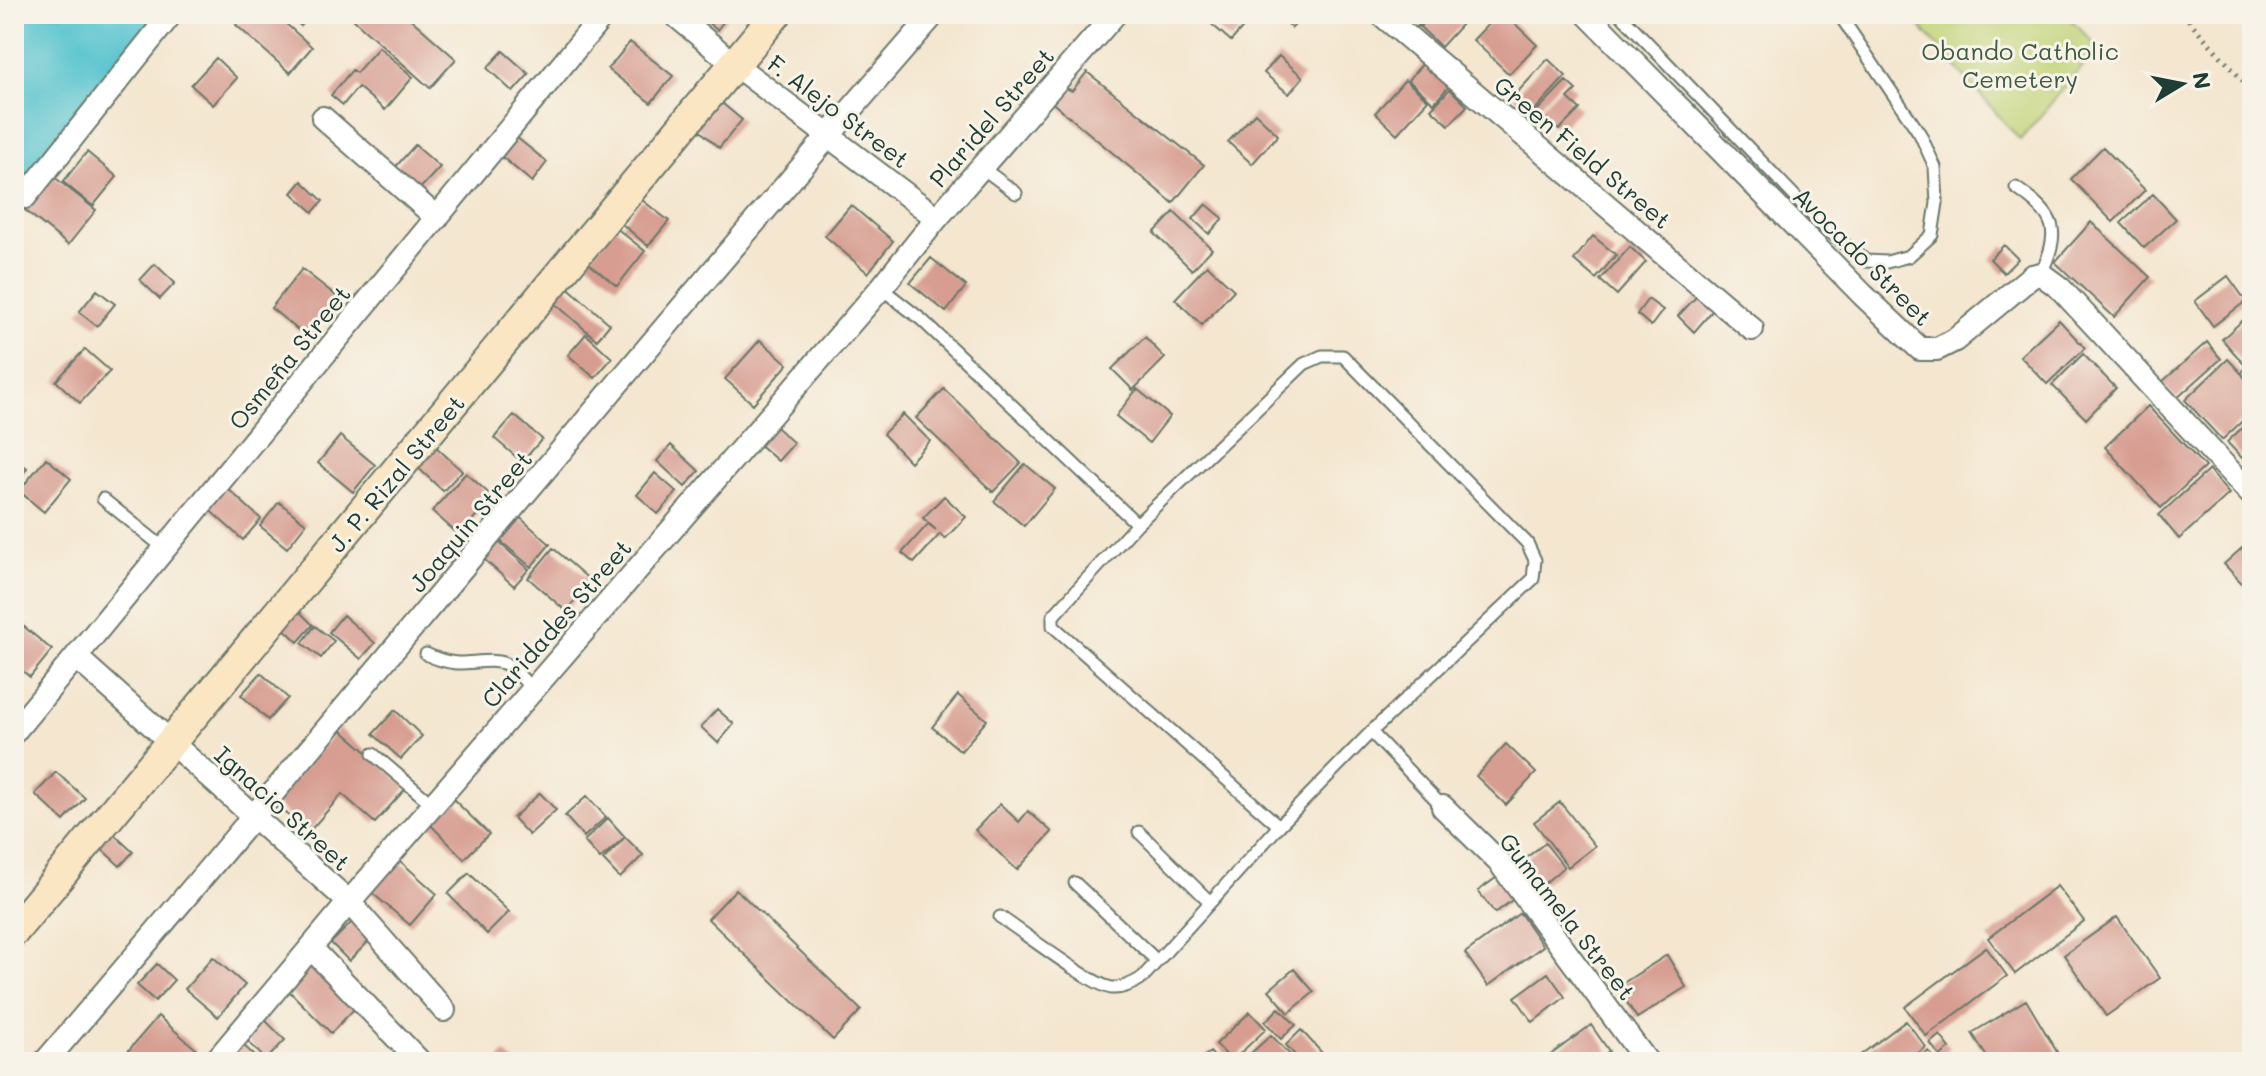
<svg xmlns="http://www.w3.org/2000/svg" width="2266" height="1076" font-family="Mali,sans-serif">
<style>
.green{fill:#c0d376;stroke:#708855;stroke-width:2}
.water{fill:#58c4cf;stroke:#3c8082;stroke-width:2}
.building{fill:#d79d91}
.lines{fill:none;stroke-linecap:round;stroke-linejoin:round}
.lane-casing{stroke:#6a786a;stroke-width:15}
.street-casing{stroke:#6a786a;stroke-width:26}
.secondary-casing{stroke:#6a786a;stroke-width:34}
.path{stroke:#6a786a;stroke-width:5;stroke-dasharray:2 6;stroke-linecap:butt}
.lane{stroke:#fff;stroke-width:11}
.street{stroke:#fff;stroke-width:22}
.secondary{stroke:#fbe6c4;stroke-width:30}
.labels{text-anchor:middle;dominant-baseline:central;stroke-width:6;stroke-linejoin:round;paint-order:stroke}
.park-label{font-size:24px;fill:#3f5b41;stroke:#f7f3e8}
.street-label{font-size:24px;fill:#1f3d34;stroke:#f7f3e8}
</style>
<rect width="100%" height="100%" fill="#f7f3e8"/>
<filter id="ink" filterUnits="userSpaceOnUse"><feTurbulence type="fractalNoise" baseFrequency=".0125" numOctaves="2"/><feDisplacementMap in="SourceGraphic" scale="16" xChannelSelector="R" yChannelSelector="G"/><feConvolveMatrix kernelMatrix="1 2 1 2 8 2 1 2 1" color-interpolation-filters="sRGB"/></filter>
<filter id="wash" filterUnits="userSpaceOnUse"><feTurbulence type="fractalNoise" baseFrequency=".006" numOctaves="4" result="noise"/><feDisplacementMap in="SourceGraphic" scale="32" xChannelSelector="R" yChannelSelector="G"/><feGaussianBlur stdDeviation="1.8" result="paint"/><feColorMatrix in="noise" values="0 0 0 0 0 0 0 0 0 0 0 0 0 0 0 0 0 1.4 0 .05"/><feComposite in="paint" operator="in"/></filter>
<g filter="url(#wash)">
<rect width="100%" height="100%" fill="#f4e6cf"/>
<path class="green" d="M1909,14H2066L2098,48L2020,140Z"/>
<path class="water" d="M14,14H161L14,191Z"/>
<g id="blocks">
<path class="building" d="M245,14H275L312,47L290,73L236,25Z
M288,14H312L301,26Z
M359,14H405L456,59L430,88L354,20Z
M698,14H729L717,30Z
M1214,14H1239L1248,22L1231,41L1208,21Z
M1278,14H1305L1292,28Z
M1398,14H1419L1425,19L1414,30Z
M1432,14H1452L1462,24L1441,47L1420,27Z
M1498,14H1505L1537,45L1509,74L1473,40Z
M630,42L673,76L651,103L608,69Z
M379,47L413,77L385,110L358,87L343,105L331,95L352,70L356,73Z
M503,51L529,74L513,92L487,68Z
M1279,56L1303,77L1289,94L1264,73Z
M216,58L237,78L213,105L191,85Z
M1548,59L1566,76L1532,113L1514,96Z
M1426,60L1452,83L1434,103L1408,80Z
M1087,72L1204,165L1173,203L1049,100L1060,85L1072,91Z
M1405,80L1428,100L1397,134L1375,113Z
M1566,81L1576,90L1568,98L1580,109L1559,130L1547,119L1542,125L1532,116Z
M1450,89L1467,106L1449,125L1431,109Z
M716,98L742,120L719,148L694,125Z
M1255,113L1278,135L1252,164L1228,142Z
M516,137L547,162L532,182L501,156Z
M415,145L440,167L415,194L391,172Z
M2103,147L2145,190L2113,222L2071,179Z
M87,152L117,177L93,206L63,182Z
M53,176L96,210L68,245L25,210Z
M302,181L323,201L313,212L292,193Z
M2153,194L2176,219L2144,248L2121,223Z
M642,200L669,221L648,246L622,224Z
M1206,204L1223,218L1209,234L1193,219Z
M851,205L893,241L868,273L825,236Z
M1174,212L1212,249L1192,270L1154,233Z
M2091,222L2150,277L2114,317L2055,262Z
M615,227L645,251L617,286L587,262Z
M1593,236L1616,255L1596,279L1574,260Z
M2004,245L2018,259L2004,273L1990,259Z
M1630,247L1646,262L1617,295L1600,280Z
M931,258L966,286L946,312L910,283Z
M155,264L175,283L160,299L140,280Z
M1207,265L1234,290L1202,325L1175,299Z
M302,269L339,298L308,338L271,308Z
M2228,276L2246,301L2213,326L2195,301Z
M564,284L610,324L597,340L551,300Z
M97,290L115,304L97,326L79,312Z
M1697,296L1713,310L1694,332L1678,316Z
M1648,299L1663,310L1651,326L1637,314Z
M2252,312V355L2243,363L2222,339Z
M2059,320L2085,348L2047,384L2020,356Z
M586,334L612,358L595,378L568,355Z
M1145,337L1165,358L1133,390L1112,369Z
M760,340L788,364L753,404L725,379Z
M2207,342L2221,359L2176,399L2162,382Z
M85,349L110,371L80,403L56,381Z
M2083,354L2116,388L2086,419L2052,385Z
M2228,359L2252,385V412L2222,440L2185,400Z
M944,389L1021,463L993,492L916,418Z
M1137,389L1170,416L1149,443L1116,416Z
M2148,406L2205,467L2161,508L2105,447Z
M903,414L930,441L910,462L883,434Z
M514,415L542,439L522,462L494,438Z
M770,422L794,443L778,461L754,440Z
M2244,426L2252,435V449L2242,458L2227,442Z
M340,436L375,465L353,492L318,463Z
M432,443L462,471L443,491L413,463Z
M671,445L699,471L685,487L657,461Z
M14,458L27,468L14,486Z
M46,458L71,479L44,512L19,491Z
M1025,464L1055,489L1024,526L994,501Z
M2209,470L2229,494L2179,539L2159,515Z
M466,473L493,497L459,535L432,511Z
M655,473L677,492L658,514L637,495Z
M224,485L261,519L243,540L205,506Z
M944,496L966,517L945,539L940,534L914,563L902,553L928,524L936,530L923,518Z
M279,502L306,524L287,548L260,526Z
M517,515L550,544L531,567L497,538Z
M493,537L529,569L514,586L478,554Z
M2252,539V590L2250,592L2224,564Z
M553,548L591,581L566,611L528,578Z
M293,605L313,625L298,642L277,622Z
M343,615L375,643L361,659L329,632Z
M16,620L52,650L30,677L14,664V623Z
M315,626L334,641L321,658L302,643Z
M261,673L288,698L268,720L241,695Z
M958,695L987,720L961,751L932,727Z
M717,709L734,724L718,743L701,727Z
M395,710L422,736L401,759L373,734Z
M339,728L407,787L375,823L342,794L308,833L274,803Z
M1506,744L1536,773L1506,805L1476,776Z
M56,772L85,798L64,821L35,794Z
M540,793L556,810L529,835L513,818Z
M449,795L489,834L464,859L425,819Z
M587,796L606,817L584,837L565,816Z
M1560,802L1595,846L1568,867L1534,822Z
M1000,804L1019,822L1028,811L1052,832L1017,870L975,830Z
M608,818L625,837L600,859L584,841Z
M108,829L133,852L120,866L95,843Z
M625,837L643,855L620,878L603,860Z
M1545,843L1564,867L1541,886L1521,862Z
M399,860L437,894L410,925L371,892Z
M1504,872L1520,894L1495,913L1478,891Z
M469,873L509,912L487,934L448,894Z
M2057,886L2084,921L2015,974L1988,938Z
M736,889L861,1010L833,1040L708,919Z
M1520,913L1543,946L1488,986L1465,953Z
M2117,917L2160,978L2106,1016L2064,955Z
M352,922L370,940L349,961L331,943Z
M1986,947L2007,976L1926,1036L1905,1007Z
M1667,955L1686,987L1637,1018L1617,987Z
M213,957L245,985L218,1017L185,989Z
M310,961L357,1006L331,1033L285,987Z
M157,964L174,980L155,1001L137,985Z
M1294,969L1314,992L1289,1013L1269,990Z
M1548,973L1565,997L1533,1022L1515,997Z
M2026,1000L2060,1057L2052,1062H1990L1972,1033Z
M1279,1008L1296,1025L1281,1039L1265,1022Z
M1250,1012L1266,1029L1232,1061L1216,1044Z
M158,1016L196,1049L185,1062H128L123,1057Z
M262,1017L285,1040L266,1060L243,1036Z
M1906,1021L1926,1047L1906,1062H1863L1859,1056Z
M1591,1025L1609,1051L1594,1062H1548L1545,1059Z
M1301,1030L1322,1053L1311,1062H1301L1286,1045Z
M1271,1035L1297,1062H1254L1248,1056Z
M1940,1035L1950,1048L1940,1056L1930,1043Z
M241,1043L258,1059L256,1062H224Z
M1929,1051L1937,1062H1914Z
M1210,1052L1219,1062H1197Z
M505,1053L515,1062H497Z"/>
</g>
</g>
<g filter="url(#ink)">
<use href="#blocks" fill-opacity="0" stroke="#6a786a" stroke-width="2"/>
<g class="lines">
<defs>
<path id="lane" d="M1620,14L1825,228L1866,261L1887,262L1909,256L1932,235L1937,203L1935,167L1920,134L1839,14
M981,167L1016,193
M2016,188C2057,217 2061,229 2041,274
M881,288L922,320L1137,524
M1322,356H1343L1527,543L1535,560L1533,579L1371,732L1279,826L1053,626V616L1137,524L1304,364Z
M2249,373L2252,376
M103,499L165,549
M426,654C436,659 445,662 457,663C472,664 497,657 509,666C518,672 525,682 533,690
M1371,732L1443,807
M373,754L433,805
M1139,832L1210,902
M1075,883L1157,961
M1000,917C1022,931 1091,985 1112,988C1122,989 1134,983 1142,978L1279,826"/>
<path id="street" d="M674,14L735,65L937,218
M1381,14L1752,329
M1587,14L1863,295L1920,349H1937L1955,340L2032,276L2041,274L2060,288L2252,495
M323,118L437,218
M25,197L171,14
M76,657L349,902L444,1010
M14,732L604,14
M1443,807L1500,863L1647,1062
M311,948L420,1062
M45,1062C343,714 633,359 934,14
M215,1062L349,902L881,288L937,218L1115,14"/>
<path id="secondary" d="M14,931L776,14"/>
</defs>
<use href="#lane" class="lane-casing"/>
<use href="#street" class="street-casing"/>
<use href="#secondary" class="secondary-casing"/>
<path class="path" d="M2183,14L2252,91"/>
<use href="#lane" class="lane"/>
<use href="#street" class="street"/>
<use href="#secondary" class="secondary"/>
</g>
</g>
<g class="labels">
<g class="park-label">
<text x="2020" y="50">Obando Catholic<tspan x="2020" dy="28">Cemetery</tspan></text>
</g>
<g class="street-label">
<text transform="translate(839 111) rotate(37)">F. Alejo Street</text>
<text transform="translate(991 117) rotate(-49)">Plaridel Street</text>
<text transform="translate(1583 152) rotate(40)">Green Field Street</text>
<text transform="translate(1863 256) rotate(45)">Avocado Street</text>
<text transform="translate(289 357) rotate(-51)">Osmeña Street</text>
<text transform="translate(396 473) rotate(-50)">J. P. Rizal Street</text>
<text transform="translate(470 521) rotate(-50)">Joaquin Street</text>
<text transform="translate(556 623) rotate(-49)">Claridades Street</text>
<text transform="translate(283 808) rotate(42)">Ignacio Street</text>
<text transform="translate(1568 916) rotate(52)">Gumamela Street</text>
</g>
</g>
<rect width="2266" height="1076" fill="none" stroke="#f7f3e8" stroke-width="48"/>
<g transform="translate(2182 84) rotate(80)" stroke="#f7f3e8" stroke-width="6" paint-order="stroke">
<path d="M0-6L14 30L0 20L-14 30Z" fill="#1f3d34"/>
<text y="-12" font-size="22" font-weight="bold" text-anchor="middle" fill="#1f3d34">N</text>
</g>
</svg>
